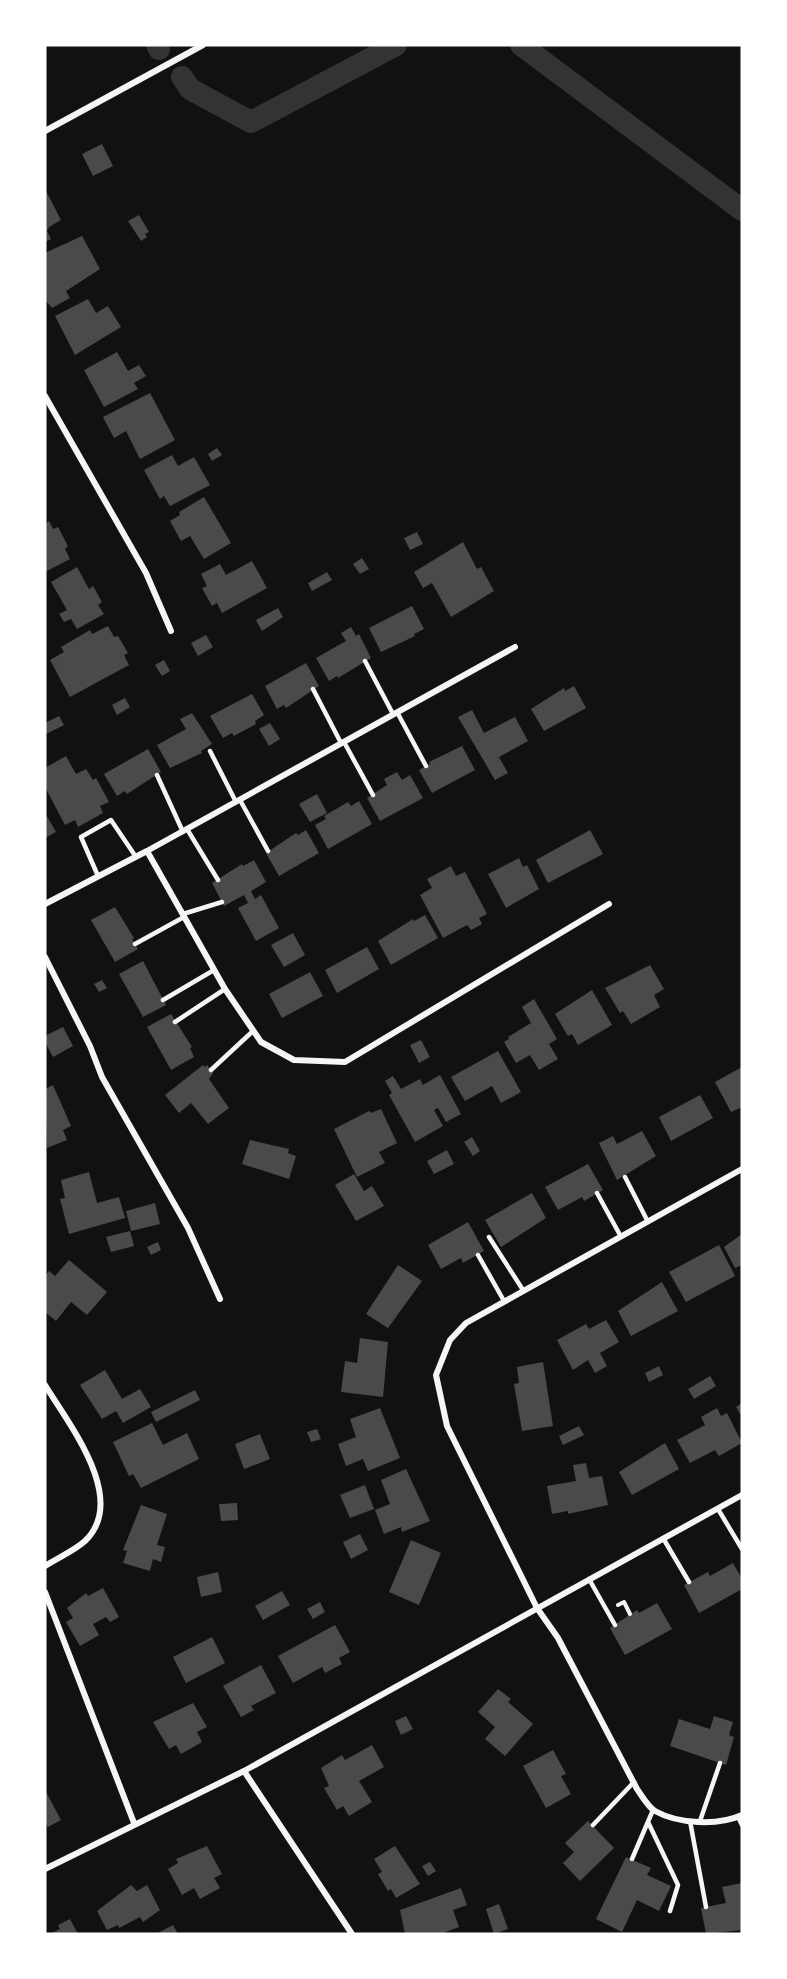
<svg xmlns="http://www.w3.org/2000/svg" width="787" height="1979" font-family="Quicksand,sans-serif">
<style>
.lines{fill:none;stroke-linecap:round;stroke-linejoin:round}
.canal{stroke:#333;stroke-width:22}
.building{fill:#4a4a4a}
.path{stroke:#f5f5f5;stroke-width:4}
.service{stroke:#f5f5f5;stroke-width:4.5}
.minor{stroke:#f5f5f5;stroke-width:6}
</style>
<rect width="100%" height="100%" fill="#111"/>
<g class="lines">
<path class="canal" d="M157,45L159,49
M521,45L742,210
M182,77L190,89L251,122L396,45"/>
</g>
<path class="building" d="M102,144L113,166L93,176L82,154Z
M45,189L61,220L49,227L47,231L51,239L45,242Z
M139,215L149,232L145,234L147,237L141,241L128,221Z
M82,236L100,269L66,291L70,298L52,308L45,300V253Z
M88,299L96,313L108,306L121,327L75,355L55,316Z
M117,352L128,371L139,365L146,376L134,383L138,389L104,407L84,370Z
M150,393L175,440L140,459L126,431L114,438L103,417Z
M217,448L222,455L212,461L208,454Z
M172,455L178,466L194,457L210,485L170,506L164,496L160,499L144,470Z
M204,497L231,543L204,559L190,536L181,541L170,521L180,515L179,512Z
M49,521L53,529L58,527L68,546L65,549L70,559L45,572V524Z
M417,532L423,544L410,550L404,538Z
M463,542L477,569L481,567L494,591L451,617L432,583L423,588L414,572Z
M362,558L369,569L360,574L353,564Z
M252,561L267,588L222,613L217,603L212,606L202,588L207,586L201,574L220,564L226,575Z
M77,567L89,589L93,586L102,602L98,605L104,614L77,629L71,619L64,622L59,614L67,610L51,582Z
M327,572L332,580L312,591L308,583Z
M412,606L424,629L414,634L415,636L381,652L369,628Z
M278,608L283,617L262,631L256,620Z
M108,626L114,637L118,636L128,653L124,655L129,665L70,697L50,660L64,652L61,647L90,630L92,634Z
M351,627L356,636L359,634L371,658L338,678L337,676L329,681L316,658L346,641L341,633Z
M206,635L213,647L198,656L191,643Z
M164,660L170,671L162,676L155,665Z
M306,663L319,686L286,708L284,705L277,709L265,686Z
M574,686L586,708L544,731L531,709L564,688L565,691Z
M252,694L264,715L255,721L256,724L234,736L232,733L223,738L210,716Z
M125,698L130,707L117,715L112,705Z
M472,710L484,733L515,717L528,741L499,757L508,773L495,780L458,717Z
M192,713L212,744L201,751L202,753L170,768L157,745L186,729L180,719Z
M59,716L64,725L46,734L45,723Z
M270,723L280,739L269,746L259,729Z
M462,746L475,770L432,793L419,770L430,764L429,762Z
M148,749L161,772L127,794L125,791L117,796L104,774Z
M66,756L76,774L86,769L93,780L96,778L109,802L100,806L103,813L78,827L75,820L65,825L45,787V768Z
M397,772L402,780L410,775L423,798L380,821L367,798L387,785L384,779Z
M317,794L327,813L310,822L299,804Z
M359,801L372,824L328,849L315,825L326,819L324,816L348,802L351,806Z
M45,813L56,832L45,838Z
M306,830L319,853L279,876L266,853L296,833L298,835Z
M590,830L603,854L548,883L536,860Z
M519,858L523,867L527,865L539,889L506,908L488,874Z
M254,860L266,882L251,891L255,899L261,895L279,928L256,941L238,908L248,903L244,895L224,906L212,883L242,864L243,866Z
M451,866L456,876L465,872L487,914L479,918L482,924L471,930L467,925L443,938L420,895L432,888L427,879Z
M115,907L134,938L132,939L138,949L115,962L91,920Z
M425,915L438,938L391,965L378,941L413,919L414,921Z
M293,933L305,955L284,967L271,945Z
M367,947L379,969L337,993L325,970Z
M143,961L166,1005L143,1017L119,974Z
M650,965L664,989L654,995L660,1007L631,1024L623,1011L620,1013L605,988Z
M310,972L323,996L282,1018L269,994Z
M102,980L107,988L99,992L94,984Z
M592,990L612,1025L578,1045L572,1034L568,1036L555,1014Z
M534,999L557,1039L549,1044L558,1059L539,1070L530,1055L516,1063L504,1042L509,1039L508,1037L531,1023L522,1007Z
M171,1014L192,1047L190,1048L194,1057L171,1070L147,1027Z
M63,1027L73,1046L53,1057L45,1042V1036Z
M421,1040L430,1057L419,1063L410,1045Z
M498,1051L521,1092L501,1103L492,1086L465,1101L451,1077Z
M203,1065L205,1067L207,1065L213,1073L209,1079L229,1108L208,1124L191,1103L179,1113L165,1095Z
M742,1067V1107L731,1112L715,1082Z
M440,1075L461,1114L446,1122L438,1108L434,1110L443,1126L415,1142L389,1095L392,1093L385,1081L393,1076L401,1089L420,1079L423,1085Z
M53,1085L71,1126L63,1130L67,1140L47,1148L45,1089Z
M700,1095L713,1118L671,1141L659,1117Z
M381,1109L397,1143L379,1152L385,1163L357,1177L334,1129L369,1111L371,1113Z
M642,1131L656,1156L617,1180L599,1143L613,1136L617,1144Z
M472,1137L480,1151L473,1156L464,1142Z
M250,1140L289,1149L288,1153L296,1156L289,1179L242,1164Z
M447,1150L454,1164L434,1174L427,1161Z
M588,1164L603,1190L584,1201L582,1197L558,1210L545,1187Z
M89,1172L97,1203L119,1197L125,1218L69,1234L60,1199L65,1198L61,1180Z
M354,1174L364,1191L372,1186L384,1206L356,1221L335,1185Z
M532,1193L546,1218L501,1247L485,1220Z
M155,1203L160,1224L131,1231L126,1211Z
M468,1222L484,1251L463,1263L461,1258L441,1269L428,1245Z
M130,1231L134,1246L111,1252L106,1237Z
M742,1234V1265L735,1268L724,1247Z
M158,1242L161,1250L151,1255L147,1247Z
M719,1245L735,1276L686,1302L669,1272Z
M69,1260L107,1292L87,1315L71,1302L56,1321L45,1312V1276L49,1271L55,1276Z
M398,1265L422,1281L388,1328L366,1314Z
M662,1282L678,1311L631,1336L618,1311Z
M606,1320L619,1342L600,1353L607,1366L595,1373L588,1360L573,1370L557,1340L586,1324L589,1329Z
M360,1338L388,1342L383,1397L341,1392L345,1361L357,1363Z
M543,1362L553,1426L522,1431L514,1384L519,1383L517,1367Z
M659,1366L663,1375L649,1382L645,1373Z
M105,1370L122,1399L140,1389L151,1407L123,1423L116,1411L102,1419L80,1385Z
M710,1376L716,1386L694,1399L688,1389Z
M195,1390L200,1400L156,1422L151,1412Z
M742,1403V1417L736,1407Z
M380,1408L400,1458L368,1471L363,1459L346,1466L338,1444L356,1437L350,1419Z
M717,1408L721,1416L727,1413L742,1443L719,1456L715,1450L690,1463L677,1440L705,1425L701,1417Z
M152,1423L163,1445L187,1433L199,1459L141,1488L133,1474L129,1476L113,1442Z
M579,1426L584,1435L563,1445L559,1436Z
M317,1429L321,1439L311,1442L307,1432Z
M260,1434L270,1459L244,1469L235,1444Z
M665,1443L679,1469L632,1495L619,1472Z
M586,1463L589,1478L602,1476L608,1505L568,1514V1511L552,1514L547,1486L576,1481L573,1465Z
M406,1469L430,1521L402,1532L401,1527L384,1534L375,1510L390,1504L381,1480Z
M365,1485L374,1509L350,1518L340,1495Z
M237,1503L238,1520L221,1521L219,1504Z
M141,1505L167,1514L157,1545L165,1547L161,1562L153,1559L150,1571L123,1563L127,1551L123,1550Z
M360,1534L368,1550L351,1559L343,1542Z
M411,1540L441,1553L419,1605L389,1592Z
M733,1563L742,1579V1589L699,1613L684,1585L708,1572L710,1576Z
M218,1572L222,1592L201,1597L197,1577Z
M103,1588L119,1617L110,1622L106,1617L93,1624L99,1635L80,1646L66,1622L73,1618L67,1608L86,1593L88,1596Z
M282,1591L290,1605L263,1620L255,1606Z
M320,1602L325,1612L313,1619L307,1609Z
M657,1603L672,1629L625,1655L610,1628L637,1610L639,1613Z
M335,1625L350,1652L339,1658L342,1664L325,1673L322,1667L293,1683L278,1656Z
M212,1637L225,1663L186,1683L173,1657Z
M261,1665L276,1693L251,1706L254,1710L241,1717L223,1686Z
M498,1689L511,1699L508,1702L533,1724L505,1756L485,1739L495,1727L478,1712Z
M193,1703L207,1727L197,1732L202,1742L181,1754L176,1745L169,1749L153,1722Z
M406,1716L413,1729L401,1735L395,1721Z
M714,1716L733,1722L729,1735L734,1737L726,1765L670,1746L679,1719L710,1729Z
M372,1745L384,1767L359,1781L372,1802L349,1816L343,1806L337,1810L324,1788L329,1786L321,1768L342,1755L345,1760Z
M553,1750L566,1774L561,1776L571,1794L546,1808L523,1766Z
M45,1790L61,1820L48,1827L45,1822Z
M588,1821L614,1848L580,1881L563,1863L574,1852L565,1843Z
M207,1846L222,1874L214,1878L220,1888L200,1899L194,1888L182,1895L168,1869L178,1863L176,1859Z
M395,1846L420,1884L396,1898L391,1889L388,1891L378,1874L382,1872L374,1859Z
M626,1857L651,1868L647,1875L671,1886L659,1911L637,1900L622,1932L596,1919Z
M430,1862L436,1871L428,1876L422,1866Z
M742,1883V1930L706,1934L701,1908L726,1903L722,1887Z
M131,1885L137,1891L147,1885L160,1910L143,1922L140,1917L119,1928L118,1925L107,1930L97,1911Z
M461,1888L467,1905L453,1910L459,1927L441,1934H405L400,1910Z
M499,1904L508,1929L494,1934L486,1909Z
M70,1919L78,1934H50L60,1929L58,1925Z
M173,1925L178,1934H156Z"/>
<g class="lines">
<path class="path" d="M618,1605L624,1602L630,1614"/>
<path class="service" d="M365,661L393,714
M313,689L341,743
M397,712L426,766
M344,742L373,795
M210,751L236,802
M157,775L183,832
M240,800L268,851
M187,829L218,880
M98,876L81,837L111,820L136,857
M183,914L222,902
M135,944L184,917
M163,1000L214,970
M175,1022L225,989
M211,1070L253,1031
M625,1177L647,1220
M597,1193L620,1235
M489,1237L523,1290
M478,1255L504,1301
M718,1509L742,1549
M663,1538L689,1582
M589,1579L615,1625
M738,1817L742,1825
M690,1821L706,1907
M700,1821L720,1763
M648,1822L678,1885L670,1911
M593,1825L634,1782
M632,1859L653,1810"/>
<path class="minor" d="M45,131L203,45
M45,396L146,573L171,631
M147,851L225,989L261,1042L294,1060L345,1062L609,904
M45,904L147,851L515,647
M45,957L90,1046L102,1077L188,1228L220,1299
M742,1169L466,1323L450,1340L436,1375L447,1426L537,1608L558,1638L637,1789C642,1796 648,1807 655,1811C678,1824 718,1826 742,1815
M45,1385C68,1423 129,1499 85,1541C74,1551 57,1558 45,1566
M45,1592L134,1823
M244,1771L352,1934
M45,1869L244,1771L742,1495"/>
</g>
<rect width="787" height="1979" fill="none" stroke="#ffffff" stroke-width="93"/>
</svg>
